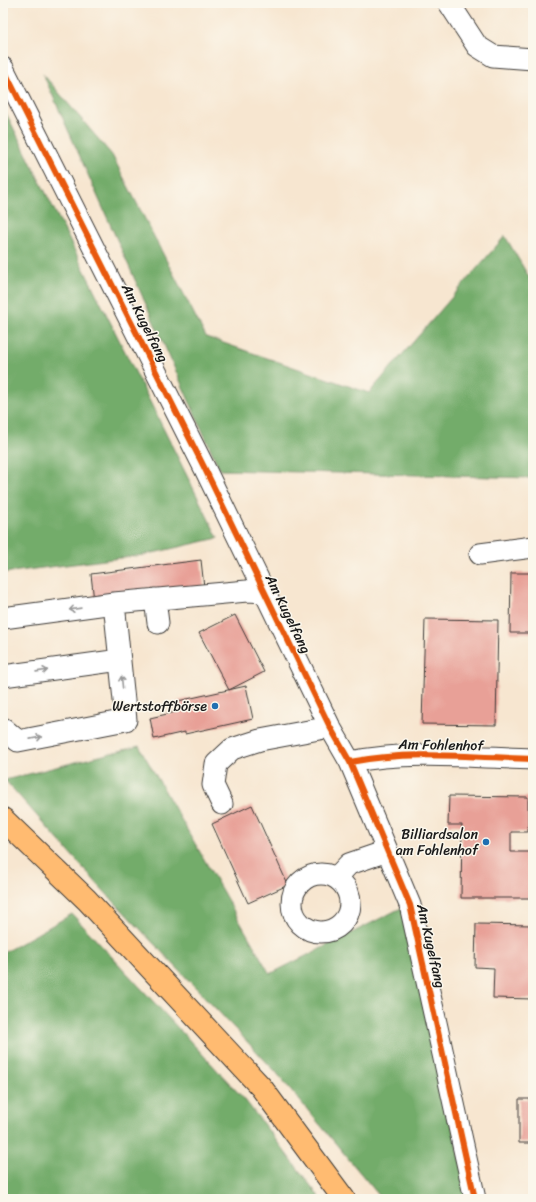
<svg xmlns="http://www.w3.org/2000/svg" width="536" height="1202" font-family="Sriracha,sans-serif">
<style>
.forest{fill:#73ac6a;stroke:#486443}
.building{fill:#e8a097}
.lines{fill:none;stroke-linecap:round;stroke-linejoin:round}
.minor-casing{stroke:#3d3a37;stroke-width:23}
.major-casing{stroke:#3d3a37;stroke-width:24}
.minor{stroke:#fff;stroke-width:21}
.major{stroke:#ffbb71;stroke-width:22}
.cycleway-casing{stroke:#fbf7ec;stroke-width:8}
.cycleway{stroke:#e8590c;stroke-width:6}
.oneway{stroke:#999}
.poi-dot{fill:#1f6fb2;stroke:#fbf7ec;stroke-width:1.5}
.labels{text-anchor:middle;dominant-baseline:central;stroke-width:3;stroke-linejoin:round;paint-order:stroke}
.street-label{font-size:14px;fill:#1c1c1c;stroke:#fbf7ec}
.poi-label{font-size:14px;fill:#1c1c1c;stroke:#fbf7ec;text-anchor:end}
</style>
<rect width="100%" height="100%" fill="#fbf7ec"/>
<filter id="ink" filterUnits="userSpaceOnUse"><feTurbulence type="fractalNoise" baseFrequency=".025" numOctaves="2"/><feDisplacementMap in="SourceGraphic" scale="8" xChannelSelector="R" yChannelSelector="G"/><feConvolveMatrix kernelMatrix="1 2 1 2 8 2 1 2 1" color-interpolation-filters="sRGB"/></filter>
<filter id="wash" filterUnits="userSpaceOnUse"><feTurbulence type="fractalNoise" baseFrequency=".012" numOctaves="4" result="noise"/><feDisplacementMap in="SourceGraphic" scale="16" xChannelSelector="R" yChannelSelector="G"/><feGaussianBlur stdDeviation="0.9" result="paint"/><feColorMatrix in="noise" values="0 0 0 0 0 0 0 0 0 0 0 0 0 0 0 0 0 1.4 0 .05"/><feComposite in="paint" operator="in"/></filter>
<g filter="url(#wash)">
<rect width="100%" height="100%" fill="#f7e6d0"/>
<path class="forest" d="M43,74L112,155L206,337L369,393L505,236L533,284V478L220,470Z
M3,107L218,538L144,555L3,573Z
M139,746L270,974L401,908L470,1199H382L276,1072L101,888L5,780Z
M72,914L245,1100L321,1199H3V953Z"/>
<g id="blocks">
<path class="building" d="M201,560L204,587L94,601L91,574Z
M511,573H533V633H510Z
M235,615L264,672L229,690L199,633Z
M425,619L498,620L496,725L422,724Z
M246,686L253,719L185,734V732L154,739L150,718L180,711L178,701Z
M449,796L528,797V832H511V852H533V898H461L462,825H448Z
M252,805L288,885L248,903L212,824Z
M476,924L533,925V999L493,998L494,968L475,967Z
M519,1099H533V1143H519Z"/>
</g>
</g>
<g filter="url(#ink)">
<use href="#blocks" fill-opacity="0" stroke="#3d3a37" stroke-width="1"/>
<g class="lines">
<defs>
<path id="minor" d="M449,3L477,46L493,56L533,59
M3,68L204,467L330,727L350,762L410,905L475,1199
M480,554L533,547
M155,599L158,623
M3,618L114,603L247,591L264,592
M3,676L120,660
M3,728L18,741L126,720L114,603
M350,762C409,750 473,757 533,759
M222,804L213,785L216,764L232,749L260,740L330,727
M292 903a29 29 0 1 1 58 0a29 29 0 1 1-58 0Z
M336,878L349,864L387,851"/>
<path id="major" d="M3,819L87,900L261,1087L344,1199"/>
</defs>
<use href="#minor" class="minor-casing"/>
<use href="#major" class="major-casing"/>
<use href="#minor" class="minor"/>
<use href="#major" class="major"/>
<defs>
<path id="cycleway" d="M3,68L204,467L330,727L350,762L410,905L475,1199
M350,762C409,750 473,757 533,759"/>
</defs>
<use href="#cycleway" class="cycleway-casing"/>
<use href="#cycleway" class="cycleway"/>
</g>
<defs><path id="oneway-shaft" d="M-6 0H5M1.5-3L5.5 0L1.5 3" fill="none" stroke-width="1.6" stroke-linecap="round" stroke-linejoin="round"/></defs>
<g class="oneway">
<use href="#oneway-shaft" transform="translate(75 609) rotate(172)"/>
<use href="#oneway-shaft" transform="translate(42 671) rotate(-8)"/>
<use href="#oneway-shaft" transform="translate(122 682) rotate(-96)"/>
<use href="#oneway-shaft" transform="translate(36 738) rotate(-11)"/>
</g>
</g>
<g class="poi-dot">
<circle cx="215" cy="706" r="4"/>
<circle cx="486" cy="842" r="4"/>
</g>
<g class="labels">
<g class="street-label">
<text transform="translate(145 323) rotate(63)">Am Kugelfang</text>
<text transform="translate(288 614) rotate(64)">Am Kugelfang</text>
<text transform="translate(441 745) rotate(1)">Am Fohlenhof</text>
<text transform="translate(431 946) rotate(77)">Am Kugelfang</text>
</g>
<g class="poi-label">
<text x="207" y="706">Wertstoffbörse</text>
<text x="478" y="834">Billiardsalon<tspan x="478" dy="16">am Fohlenhof</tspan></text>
</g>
</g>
<rect width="536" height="1202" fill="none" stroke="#fbf7ec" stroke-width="16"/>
</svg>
